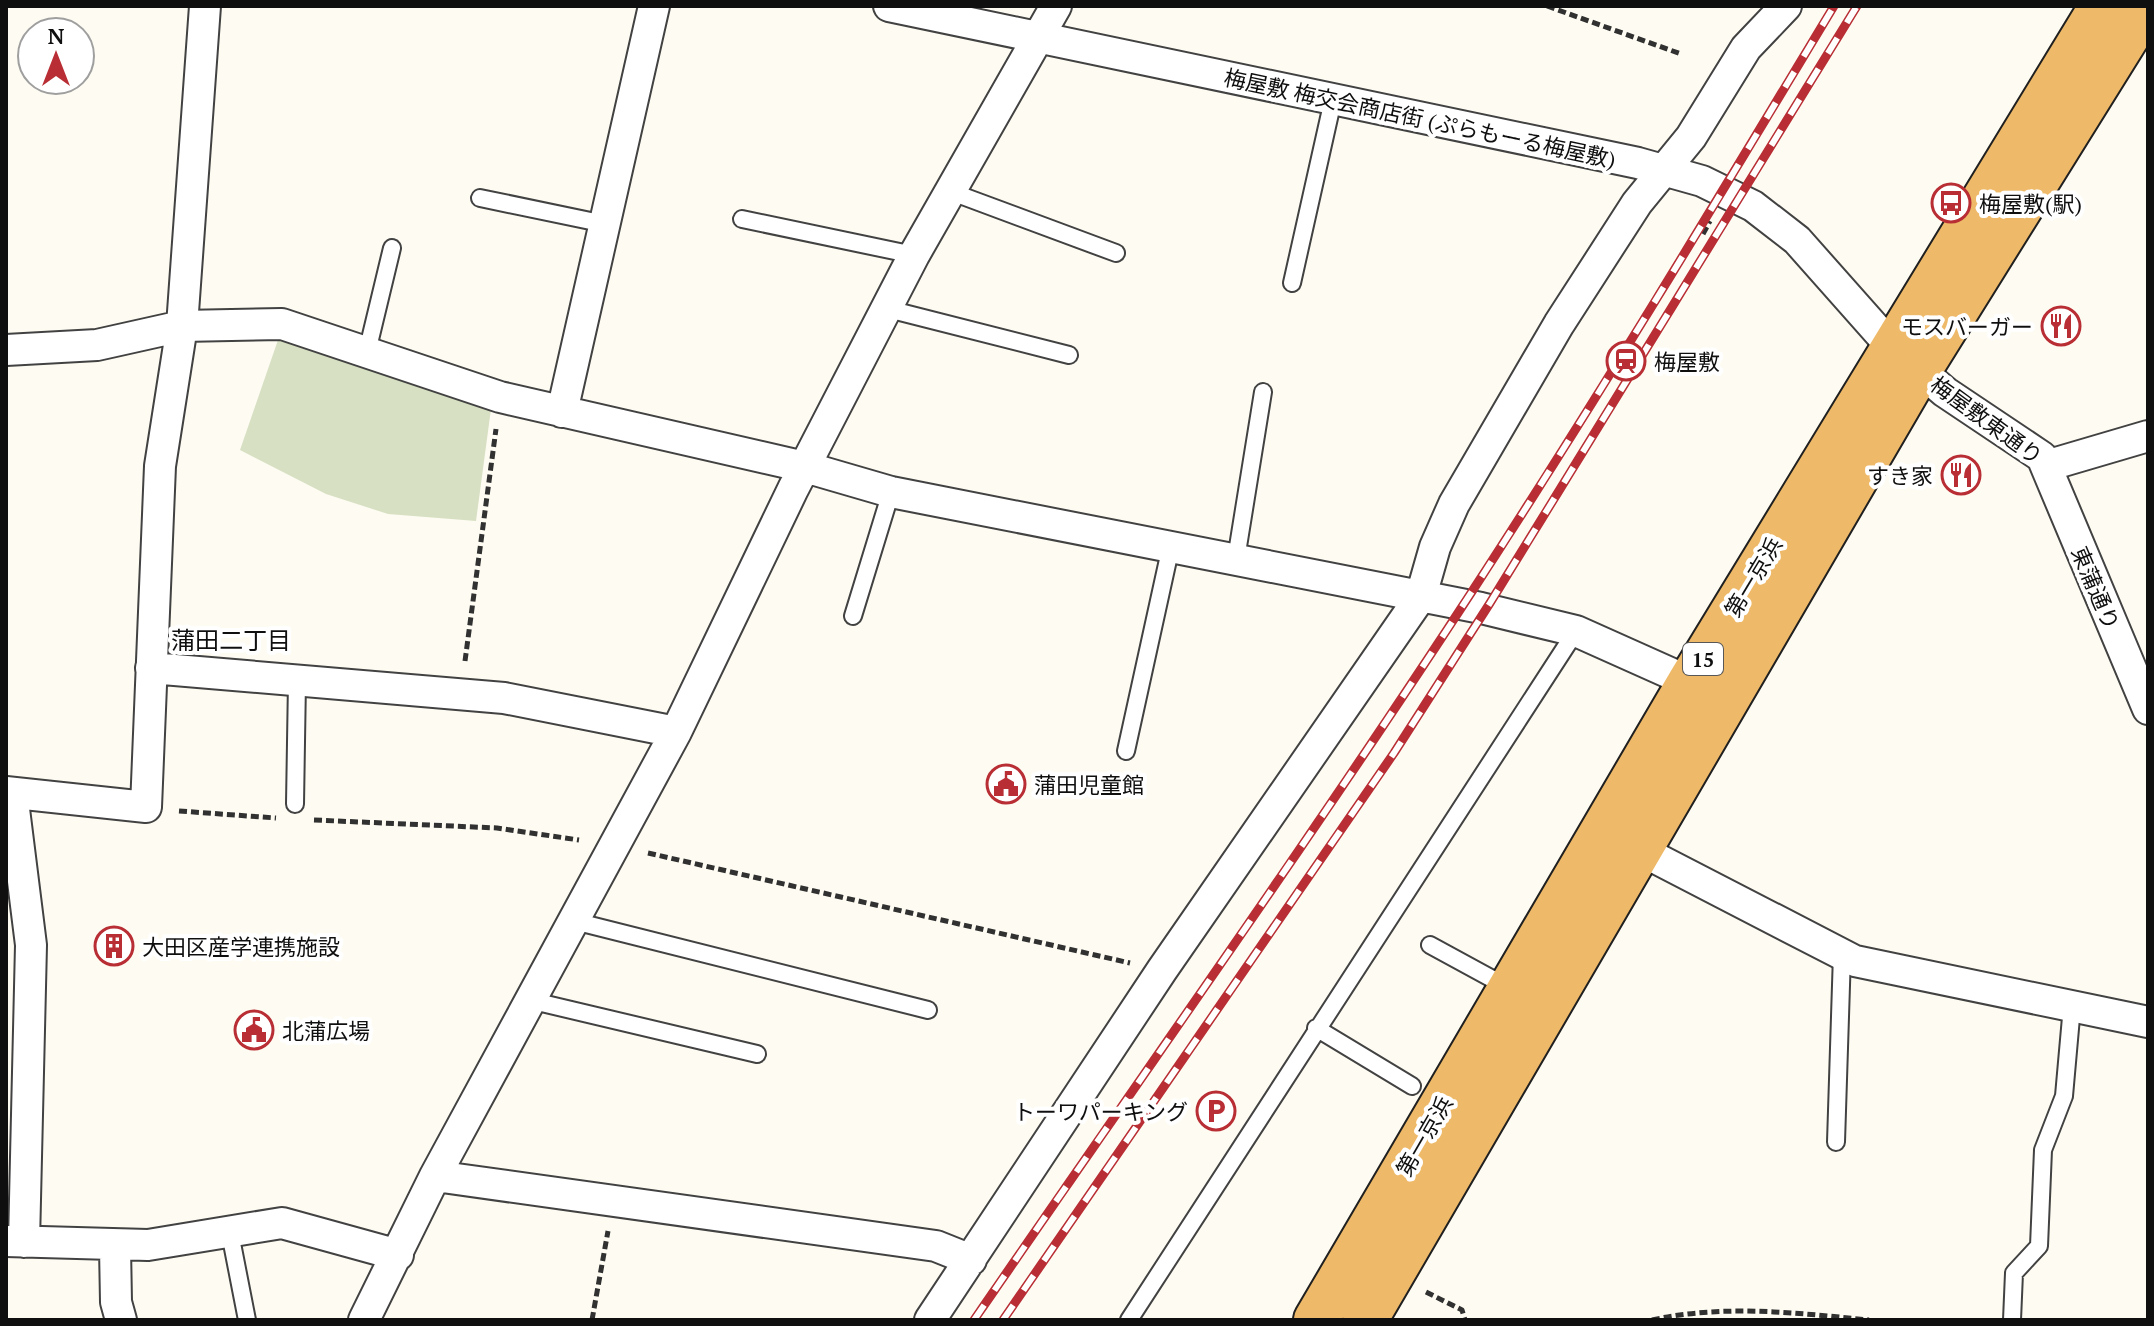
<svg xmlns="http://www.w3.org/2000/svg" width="2154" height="1326" font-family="'PT Serif','Noto Sans JP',serif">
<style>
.cemetery{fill:#d7e0c3}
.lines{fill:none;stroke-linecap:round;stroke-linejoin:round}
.service-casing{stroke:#424242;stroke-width:20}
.minor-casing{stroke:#424242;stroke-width:34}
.trunk-casing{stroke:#202020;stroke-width:48}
.path{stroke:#313131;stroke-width:5;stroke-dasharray:8 4;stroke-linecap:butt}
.service{stroke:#fff;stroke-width:16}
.minor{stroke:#fff;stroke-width:30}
.trunk{stroke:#eeba6a;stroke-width:44}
.rail-casing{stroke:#b82e34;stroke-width:9}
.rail{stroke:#fff;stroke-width:6;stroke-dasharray:18;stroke-linecap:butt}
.labels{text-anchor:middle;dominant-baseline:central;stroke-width:8;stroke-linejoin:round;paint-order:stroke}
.shield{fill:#fff;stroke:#575757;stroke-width:2}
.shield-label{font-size:20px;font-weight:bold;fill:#0f0f0f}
.street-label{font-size:22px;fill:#0f0f0f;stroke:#fff}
.poi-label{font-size:22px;fill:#0f0f0f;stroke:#fff;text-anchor:start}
.neighbourhood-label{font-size:24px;fill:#0f0f0f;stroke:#fff}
</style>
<rect width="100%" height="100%" fill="#fefcf2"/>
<path class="cemetery" d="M278,340L491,409L476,521L388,514L326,494L240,450Z"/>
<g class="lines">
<defs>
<path id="service" d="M949,191L1116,253
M480,198L605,224
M742,219L914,255
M1292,283L1333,100
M888,309L1069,355
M367,352L392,248
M1236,559L1263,392
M853,616L891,492
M1126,751L1171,546
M295,804L297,681
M574,921L928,1010
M1430,945L1509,988
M529,1000L757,1054
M1316,1028L1412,1086
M1836,1142L1842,954
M230,1233L247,1320
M1129,1320L1576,631
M2012,1320L2014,1273L2039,1246L2043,1150L2064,1096L2072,1006"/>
<path id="minor" d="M889,6L1638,163L1702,181L1753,206L1797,240L1891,346L1945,392L2042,457L2148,709
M6,350L97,345L182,326L282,324L500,397L805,467L891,492L1481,608L1576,631L1690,682
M562,412L654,6
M2046,466L2148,436
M151,668L504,698L676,732
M6,792L146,807L160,466L182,326L205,6
M6,796L14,809L31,945L24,1242
M1640,850L1855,961L2148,1022
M435,1176L936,1246L971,1260
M6,1241L148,1245L282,1223L398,1255
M115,1247L116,1302L121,1320
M364,1320L435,1176L676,732L793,489L914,255L1056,6
M930,1320L1162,970L1421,596L1435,547L1454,504L1559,324L1637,203L1691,137L1746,48L1786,6"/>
<path id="trunk" d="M1316,1320L1690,682L2102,6
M1365,1320L1919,370L2146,6"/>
</defs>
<use href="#service" class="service-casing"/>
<use href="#minor" class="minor-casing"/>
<use href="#trunk" class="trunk-casing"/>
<path class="path" d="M1547,6L1681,54
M1703,234L1710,221
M465,661L496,429
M179,811L276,818
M314,820L497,828L579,840
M648,853L1130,963
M1426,1292L1462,1310L1465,1320
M592,1320L608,1231
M1652,1320C1723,1304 1798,1313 1869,1320"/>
<use href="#service" class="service"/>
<use href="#minor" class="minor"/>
<use href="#trunk" class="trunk"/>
<defs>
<path id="rail" d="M974,1320C1141,1077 1312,837 1473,590C1598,398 1716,202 1834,6
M1003,1320L1394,753L1490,603L1857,6"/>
</defs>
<use href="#rail" class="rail-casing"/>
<use href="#rail" class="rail"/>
</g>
<defs>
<symbol id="bus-ring" viewBox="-11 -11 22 22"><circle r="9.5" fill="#fff" stroke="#b82e34" stroke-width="1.5"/><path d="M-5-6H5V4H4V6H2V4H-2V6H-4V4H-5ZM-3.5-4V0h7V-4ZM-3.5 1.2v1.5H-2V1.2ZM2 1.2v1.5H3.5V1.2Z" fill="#b82e34"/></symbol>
<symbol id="restaurant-ring" viewBox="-11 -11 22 22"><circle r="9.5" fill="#fff" stroke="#b82e34" stroke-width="1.5"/><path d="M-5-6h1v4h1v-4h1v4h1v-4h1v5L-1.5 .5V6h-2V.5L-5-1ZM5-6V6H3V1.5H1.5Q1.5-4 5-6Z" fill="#b82e34"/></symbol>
<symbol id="station-ring" viewBox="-11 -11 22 22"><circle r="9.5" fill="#fff" stroke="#b82e34" stroke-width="1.5"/><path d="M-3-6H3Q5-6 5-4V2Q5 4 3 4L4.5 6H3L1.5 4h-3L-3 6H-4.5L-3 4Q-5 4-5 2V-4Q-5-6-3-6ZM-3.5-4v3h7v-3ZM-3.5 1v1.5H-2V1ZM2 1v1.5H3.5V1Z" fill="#b82e34"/></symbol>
<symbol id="civic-ring" viewBox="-11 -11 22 22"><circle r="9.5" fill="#fff" stroke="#b82e34" stroke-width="1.5"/><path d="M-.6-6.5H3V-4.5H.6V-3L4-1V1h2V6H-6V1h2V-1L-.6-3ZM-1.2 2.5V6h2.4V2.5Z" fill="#b82e34"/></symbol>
<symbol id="building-ring" viewBox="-11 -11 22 22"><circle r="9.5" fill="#fff" stroke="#b82e34" stroke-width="1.5"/><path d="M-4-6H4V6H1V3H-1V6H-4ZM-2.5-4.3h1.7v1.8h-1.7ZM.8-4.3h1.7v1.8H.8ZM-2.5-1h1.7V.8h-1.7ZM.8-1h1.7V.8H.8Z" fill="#b82e34"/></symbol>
<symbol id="parking-ring" viewBox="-11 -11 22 22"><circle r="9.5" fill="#fff" stroke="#b82e34" stroke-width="1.5"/><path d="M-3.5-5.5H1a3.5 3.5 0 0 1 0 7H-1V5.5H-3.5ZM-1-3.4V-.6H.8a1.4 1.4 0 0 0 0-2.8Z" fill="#b82e34"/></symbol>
</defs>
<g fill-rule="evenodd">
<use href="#bus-ring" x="1929" y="181" width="44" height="44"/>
<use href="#restaurant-ring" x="2039" y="304" width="44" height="44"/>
<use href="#station-ring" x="1604" y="339" width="44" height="44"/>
<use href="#restaurant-ring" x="1939" y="453" width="44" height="44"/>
<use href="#civic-ring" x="984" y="762" width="44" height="44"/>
<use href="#building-ring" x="92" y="924" width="44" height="44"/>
<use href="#civic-ring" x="232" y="1008" width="44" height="44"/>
<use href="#parking-ring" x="1194" y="1089" width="44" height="44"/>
</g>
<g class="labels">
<rect class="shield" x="1683" y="643" width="40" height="32" rx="6"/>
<g class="shield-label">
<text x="1703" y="659">15</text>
</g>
<g class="street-label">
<text transform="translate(1420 118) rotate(12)">梅屋敷 梅交会商店街 (ぷらもーる梅屋敷)</text>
<text transform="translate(1987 420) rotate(36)">梅屋敷東通り</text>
<text transform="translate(1753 577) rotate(-59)">第一京浜</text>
<text transform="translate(2096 588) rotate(67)">東蒲通り</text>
<text transform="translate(1424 1136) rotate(-60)">第一京浜</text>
</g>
<g class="poi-label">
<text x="1979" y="203">梅屋敷(駅)</text>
<text x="2033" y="326" text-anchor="end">モスバーガー</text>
<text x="1654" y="361">梅屋敷</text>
<text x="1933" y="475" text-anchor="end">すき家</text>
<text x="1034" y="784">蒲田児童館</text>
<text x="142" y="946">大田区産学連携施設</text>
<text x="282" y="1030">北蒲広場</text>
<text x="1188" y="1111" text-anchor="end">トーワパーキング</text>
</g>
<g class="neighbourhood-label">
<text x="231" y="640">蒲田二丁目</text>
</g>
</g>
<rect width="2154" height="1326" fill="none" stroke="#0f0f0f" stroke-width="16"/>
<g transform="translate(56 56)"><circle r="38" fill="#ffffff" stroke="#9f9f9f" stroke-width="2"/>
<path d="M0-6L14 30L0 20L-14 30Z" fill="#b82e34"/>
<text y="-12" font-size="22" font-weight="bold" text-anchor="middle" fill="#0f0f0f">N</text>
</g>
</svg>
